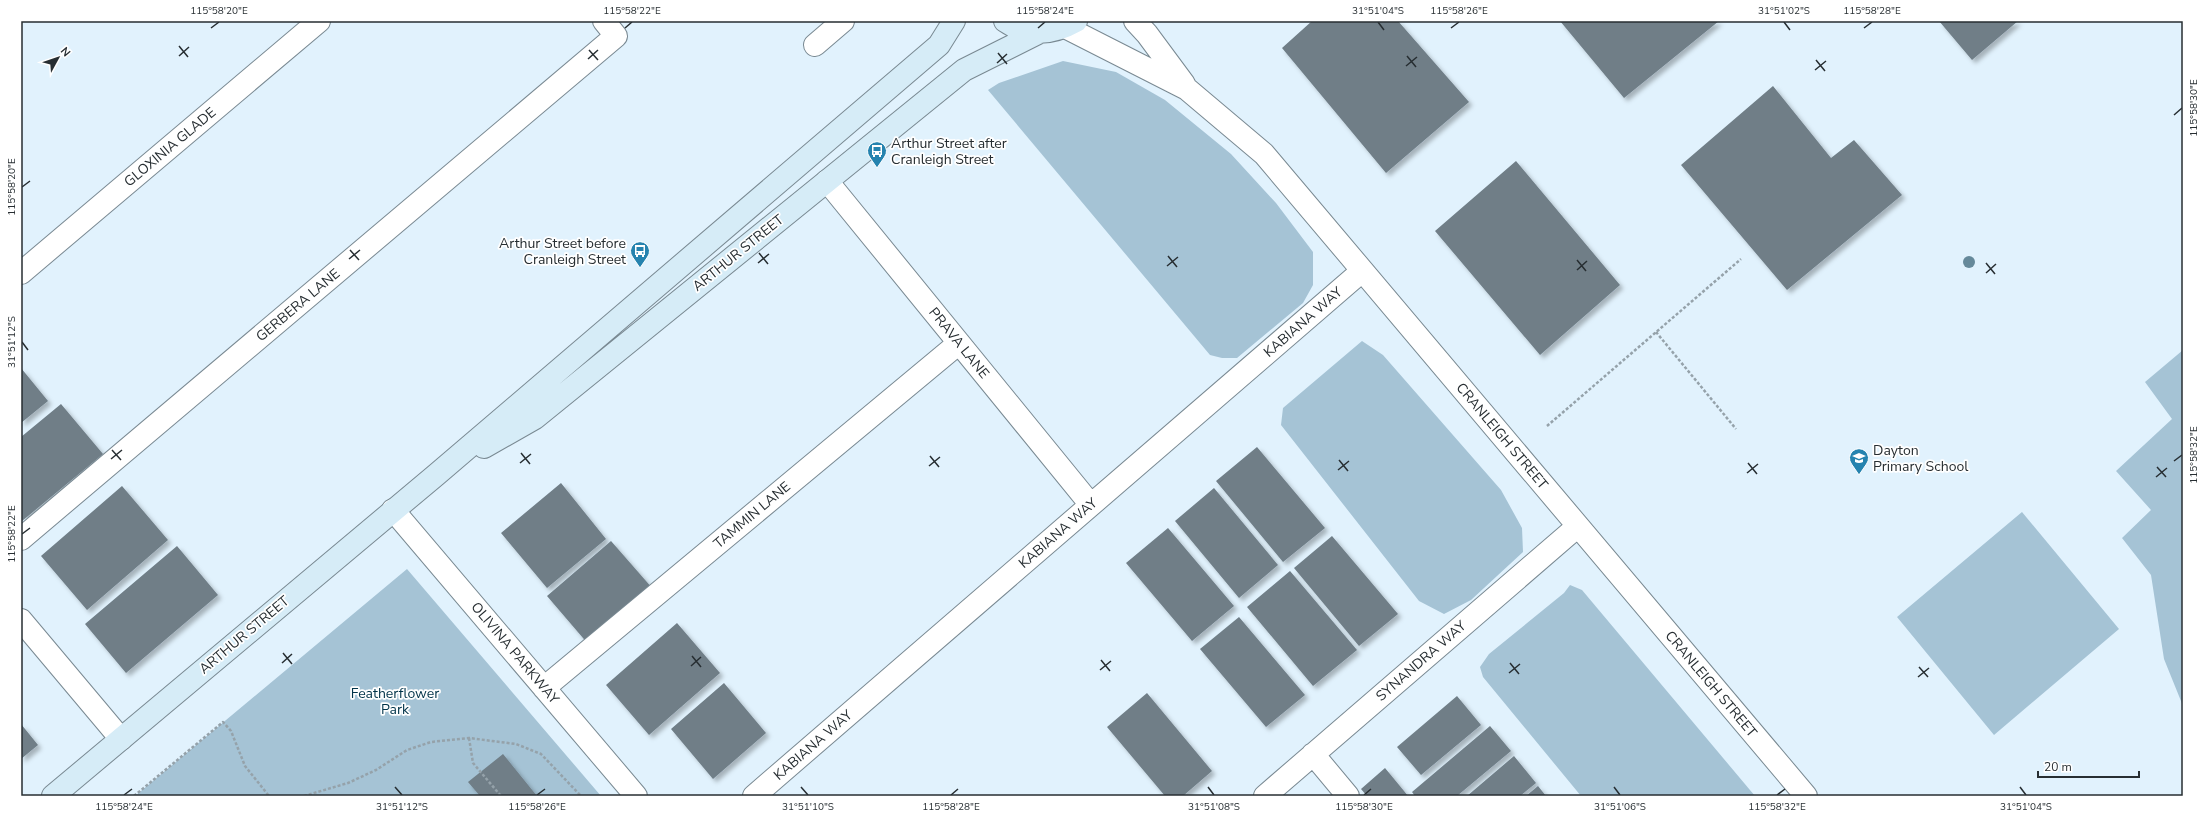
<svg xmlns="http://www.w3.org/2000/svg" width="2204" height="817" font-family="'Nunito Sans',sans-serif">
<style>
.green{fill:#a5c3d5}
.building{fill:#6f7e87;filter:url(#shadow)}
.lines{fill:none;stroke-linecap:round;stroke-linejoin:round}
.street-casing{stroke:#798992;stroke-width:24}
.secondary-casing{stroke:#798992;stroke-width:24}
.path{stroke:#95a2aa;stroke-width:2.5;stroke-dasharray:3 2;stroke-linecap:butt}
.street{stroke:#fff;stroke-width:22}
.secondary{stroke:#d6ecf7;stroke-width:22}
.tree{fill:#65899a}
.ticks{fill:none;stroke:#272e32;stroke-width:1.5}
.labels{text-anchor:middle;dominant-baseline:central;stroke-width:3.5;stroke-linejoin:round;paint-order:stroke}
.poi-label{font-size:14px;fill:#272e32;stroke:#fff;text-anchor:start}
.street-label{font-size:14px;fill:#272e32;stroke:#fff}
.park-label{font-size:14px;fill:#003349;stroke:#fff}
.neatline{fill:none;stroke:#272e32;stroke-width:1.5}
.ticks-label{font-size:10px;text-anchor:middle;fill:#272e32}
</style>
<defs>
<filter id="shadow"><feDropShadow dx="3.5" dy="3.5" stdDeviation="2" flood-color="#0004"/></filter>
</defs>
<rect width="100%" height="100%" fill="#e1f2fd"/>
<path class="green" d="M1063,61L1116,72L1165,100L1231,154L1276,203L1313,252V285L1303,303L1237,358H1222L1210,355L988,90L999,83Z
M1362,341L1383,355L1501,490L1522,528L1523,552L1471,600L1444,614L1419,601L1281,425L1283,408Z
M2183,350V706L2164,659L2151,575L2122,538L2151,510L2116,471L2172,419L2145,382Z
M2022,512L2119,629L1994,735L1897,617Z
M407,569L601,796H135Z
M1570,585L1582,590L1755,796H1581L1483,677L1480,667L1489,654L1564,593Z"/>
<path class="building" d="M1312,21H1398L1469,102L1386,173L1282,48Z
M1560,21H1719L1624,98Z
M1939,21H2018L1972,60Z
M1773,86L1831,158L1854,140L1902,195L1787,290L1681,165Z
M1516,161L1620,285L1540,355L1435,231Z
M21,368L48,401L21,423Z
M61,404L103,454L22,521L21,437Z
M1257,447L1325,528L1283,562L1216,481Z
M561,483L606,539L547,588L501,533Z
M122,486L168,540L87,610L41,556Z
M1214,488L1278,565L1239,598L1175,521Z
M1168,528L1234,606L1192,641L1126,563Z
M1332,536L1398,614L1359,646L1294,568Z
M611,541L653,589L589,645L547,596Z
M177,546L218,595L126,673L85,624Z
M1290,571L1357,650L1313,686L1247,607Z
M1239,617L1305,695L1266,727L1200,649Z
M677,623L720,673L649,735L606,685Z
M724,683L766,733L713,779L671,729Z
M1147,693L1212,771L1183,796H1165L1107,727Z
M1457,696L1481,725L1421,775L1397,747Z
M21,724L38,745L21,759Z
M1490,726L1511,751L1457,796H1415L1412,792Z
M503,754L537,796H480L468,782Z
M1514,756L1536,783L1520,796H1467Z
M1385,768L1404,791L1408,796H1367L1361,789Z
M1538,786L1546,796H1526Z"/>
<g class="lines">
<defs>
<path id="street" d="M1135,21L1147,34L1184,84
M1065,27L1187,89L1264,154L1806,796
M815,45L843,21
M827,181L1091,505
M21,273L319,21
M393,510L636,796
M21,539L616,36L604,21
M21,620L121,739
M544,688L959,343
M1313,754L1348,796
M754,796L1362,271
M1265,796L1578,526"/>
<path id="secondary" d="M1005,21C1028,37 1053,34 1076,21
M484,447L535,418L964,70L1040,32
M53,796L436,475L939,45L954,21"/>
</defs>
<use href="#street" class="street-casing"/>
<use href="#secondary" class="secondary-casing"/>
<path class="path" d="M1656,332L1736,429
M1547,426L1741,259
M469,738L473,763L501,796
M134,796L223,722L231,731L245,766L269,796
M304,796L348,783L376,770L407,750L431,742L469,738L516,744L541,754L581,796"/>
<use href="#street" class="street"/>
<use href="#secondary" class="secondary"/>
</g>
<circle class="tree" cx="1969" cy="262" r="6"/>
<path class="ticks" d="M1378,22L1384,30M1784,22L1790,30M211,28L219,22M625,28L632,22M1038,28L1045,22M1451,28L1459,22M1864,28L1872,22M179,46L188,57M589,50L598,60M998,53L1007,64M179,56L189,47M1407,56L1416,67M588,59L598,50M1816,60L1825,71M997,63L1007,54M1406,66L1417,57M1815,70L1826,61M2174,115L2182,108M22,187L30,181M350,250L359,260M759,253L768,264M1168,256L1177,267M349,259L360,250M1577,260L1586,271M758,263L769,254M1986,263L1995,274M1167,266L1178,257M1577,270L1587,261M1986,273L1996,264M22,342L28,350M112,450L121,460M521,453L530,464M930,456L939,467M111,459L122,450M1339,460L1348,471M2174,461L2182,455M520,463L531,454M1748,463L1757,474M929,466L940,457M2157,467L2166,477M1338,470L1349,461M1747,473L1758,464M2156,477L2167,468M22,534L30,528M283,653L292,664M692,656L701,667M1101,660L1110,671M282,663L292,654M1510,663L1519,674M691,666L701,657M1919,667L1928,677M1100,670L1111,661M1509,673L1520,664M1918,677L1929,668M395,787L402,795M801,787L808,795M1208,787L1214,795M1614,787L1620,795M2020,787L2026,795M124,795L132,789M537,795L545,789M951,795L958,789M1364,795L1371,789M1777,795L1785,789"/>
<defs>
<symbol id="bus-pin" viewBox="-11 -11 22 30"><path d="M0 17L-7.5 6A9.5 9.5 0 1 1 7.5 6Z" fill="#2583af" stroke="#fff"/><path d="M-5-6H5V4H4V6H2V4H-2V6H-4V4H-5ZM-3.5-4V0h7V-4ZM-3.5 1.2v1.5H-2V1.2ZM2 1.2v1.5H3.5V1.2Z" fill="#fff"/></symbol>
<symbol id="school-pin" viewBox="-11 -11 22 30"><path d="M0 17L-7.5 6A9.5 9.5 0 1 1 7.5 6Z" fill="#2583af" stroke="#fff"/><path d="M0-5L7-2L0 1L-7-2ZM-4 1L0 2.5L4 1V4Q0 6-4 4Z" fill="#fff"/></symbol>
</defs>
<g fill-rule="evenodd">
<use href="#bus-pin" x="866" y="140" width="22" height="30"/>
<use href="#bus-pin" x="629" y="240" width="22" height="30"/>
<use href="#school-pin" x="1848" y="447" width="22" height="30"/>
</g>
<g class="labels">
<g class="poi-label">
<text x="891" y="143">Arthur Street after<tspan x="891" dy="16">Cranleigh Street</tspan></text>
<text x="626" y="243" text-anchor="end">Arthur Street before<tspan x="626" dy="16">Cranleigh Street</tspan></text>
<text x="1873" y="450">Dayton<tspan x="1873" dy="16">Primary School</tspan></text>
</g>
<g class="street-label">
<text transform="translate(170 147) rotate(-40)">GLOXINIA GLADE</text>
<text transform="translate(738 253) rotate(-39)">ARTHUR STREET</text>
<text transform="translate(298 305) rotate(-40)">GERBERA LANE</text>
<text transform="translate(1303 322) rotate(-41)">KABIANA WAY</text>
<text transform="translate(959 343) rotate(51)">PRAVA LANE</text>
<text transform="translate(1502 436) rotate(50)">CRANLEIGH STREET</text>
<text transform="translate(752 515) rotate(-40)">TAMMIN LANE</text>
<text transform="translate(1058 533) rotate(-41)">KABIANA WAY</text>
<text transform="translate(244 635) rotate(-40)">ARTHUR STREET</text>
<text transform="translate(515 653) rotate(50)">OLIVINA PARKWAY</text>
<text transform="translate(1421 661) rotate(-41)">SYNANDRA WAY</text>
<text transform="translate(1711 684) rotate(50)">CRANLEIGH STREET</text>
<text transform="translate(813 745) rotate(-41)">KABIANA WAY</text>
</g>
<g class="park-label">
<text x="395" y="693">Featherflower<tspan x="395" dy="16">Park</tspan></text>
</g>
</g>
<rect width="2204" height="817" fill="none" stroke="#ffffff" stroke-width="44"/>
<g transform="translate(58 58) rotate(50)" stroke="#ffffff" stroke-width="3" paint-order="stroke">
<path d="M0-3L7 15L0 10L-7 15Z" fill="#272e32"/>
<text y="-6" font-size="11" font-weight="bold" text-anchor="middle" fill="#272e32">N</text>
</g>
<path d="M2038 771v6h101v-6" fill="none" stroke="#272e32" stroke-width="2"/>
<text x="2044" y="771" font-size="12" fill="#272e32" stroke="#ffffff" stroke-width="3" paint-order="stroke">20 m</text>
<rect x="22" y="22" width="2160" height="773" class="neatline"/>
<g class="ticks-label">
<text x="219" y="14">115°58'20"E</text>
<text x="632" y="14">115°58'22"E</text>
<text x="1045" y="14">115°58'24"E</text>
<text x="1378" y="14">31°51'04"S</text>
<text x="1459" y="14">115°58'26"E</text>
<text x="1784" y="14">31°51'02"S</text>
<text x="1872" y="14">115°58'28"E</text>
<text transform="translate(2193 108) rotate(-90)" y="4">115°58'30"E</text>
<text transform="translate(11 187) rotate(-90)" y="4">115°58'20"E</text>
<text transform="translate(11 342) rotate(-90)" y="4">31°51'12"S</text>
<text transform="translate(2193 455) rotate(-90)" y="4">115°58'32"E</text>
<text transform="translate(11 534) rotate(-90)" y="4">115°58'22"E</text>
<text x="124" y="810">115°58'24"E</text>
<text x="402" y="810">31°51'12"S</text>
<text x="537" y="810">115°58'26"E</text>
<text x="808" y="810">31°51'10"S</text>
<text x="951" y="810">115°58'28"E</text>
<text x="1214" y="810">31°51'08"S</text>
<text x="1364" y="810">115°58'30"E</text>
<text x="1620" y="810">31°51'06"S</text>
<text x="1777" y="810">115°58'32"E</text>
<text x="2026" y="810">31°51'04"S</text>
</g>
</svg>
